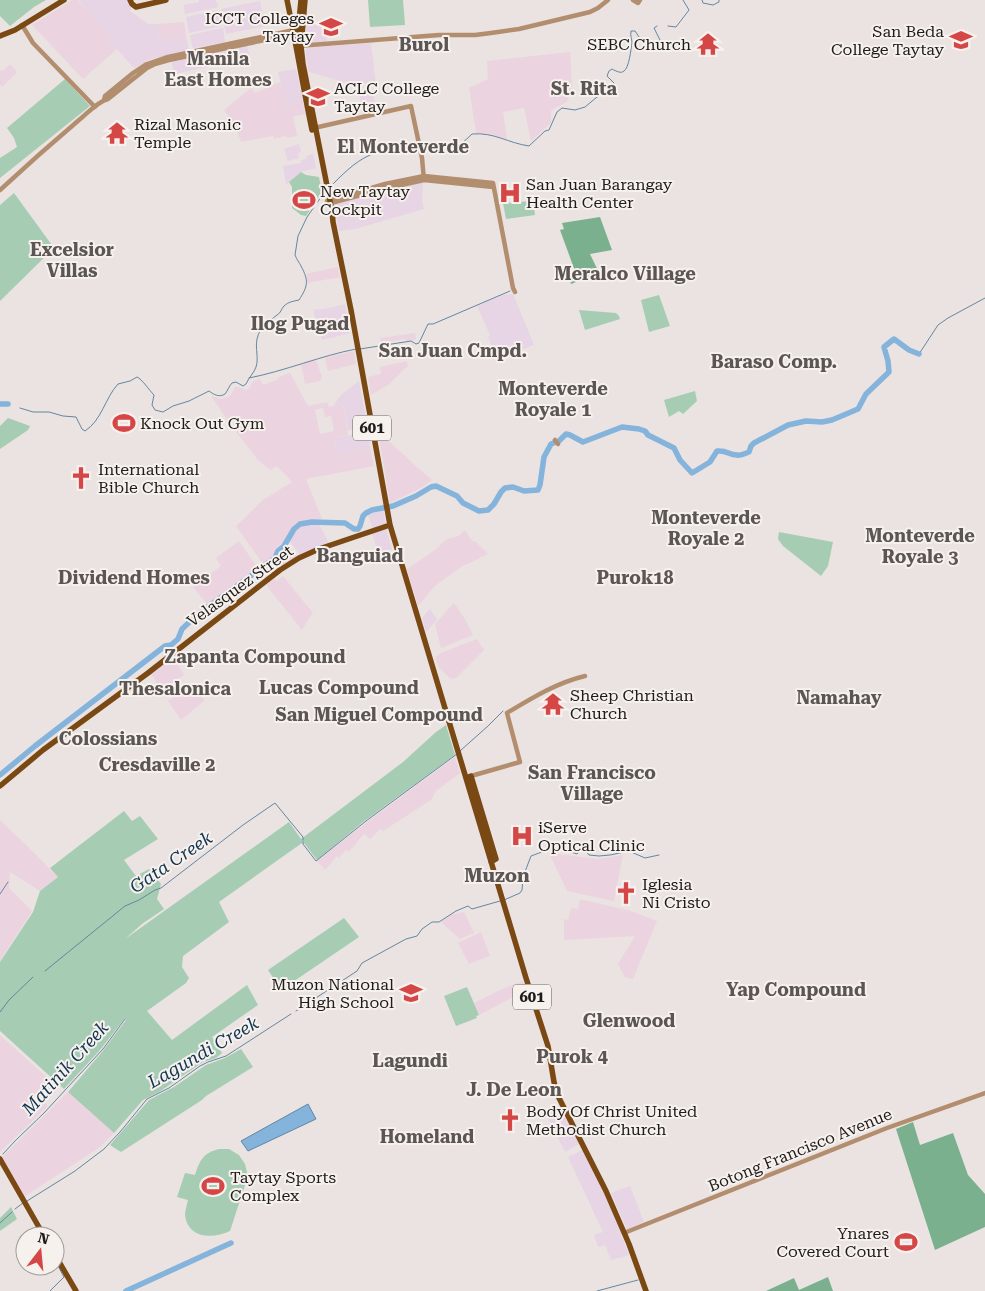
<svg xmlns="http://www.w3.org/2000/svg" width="985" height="1291" font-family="'Roboto Serif',serif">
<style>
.commercial{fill:#e7d4e5}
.industrial{fill:#ebd4df;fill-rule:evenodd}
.green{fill:#a6cdb4}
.forest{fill:#7ab08e}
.water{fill:#84b3db;stroke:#6586a1}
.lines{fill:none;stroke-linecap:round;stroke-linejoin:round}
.stream{stroke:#6586a1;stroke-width:1}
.river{stroke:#84b3db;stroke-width:5.5}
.minor{stroke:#b28e6f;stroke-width:4.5}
.major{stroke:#794813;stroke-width:5.5}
.labels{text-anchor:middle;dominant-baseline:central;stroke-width:4;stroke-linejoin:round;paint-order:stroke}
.shield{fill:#f7f1ee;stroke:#5f5c5a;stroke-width:1}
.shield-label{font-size:15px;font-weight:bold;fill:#1e1c1b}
.poi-label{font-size:16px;fill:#1e1c1b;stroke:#f7f1ee;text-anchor:start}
.street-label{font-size:16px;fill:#1e1c1b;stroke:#f7f1ee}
.neighbourhood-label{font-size:18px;font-weight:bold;fill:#5b5654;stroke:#f7f1ee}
.water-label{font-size:18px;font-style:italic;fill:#113551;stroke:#f7f1ee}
.quarter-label{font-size:19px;font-weight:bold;fill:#5b5654;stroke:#f7f1ee}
</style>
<rect width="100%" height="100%" fill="#eae3e1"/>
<path class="commercial" d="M79,0H126L132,8L130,11L148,24H157L160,41L186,35L189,50L151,59L134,68L108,39Z
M199,0H216L218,7L185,14L184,5L199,2Z
M260,1L265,26L226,34L221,9Z
M218,10L221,26L189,33L186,17Z
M326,23L327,42L306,44V25Z
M223,28L225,42L193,48L190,35Z
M371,43L376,84L344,82L309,72L306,57V48Z
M247,45L250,58L174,74L172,62Z
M296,69L303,102L286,106L278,72Z
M359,93L373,94L377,113L363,116Z
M299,144L301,152L298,153L299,158L288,161L284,149Z
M313,154L316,168L301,172L286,185L283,166L301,163V160L307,159L306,156Z
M423,182L422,201L424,209L355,229L339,231L334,205Z
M513,294L534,345L497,359L488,337L490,335L477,306L503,295Z
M345,304L350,333L322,340L313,310L330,308Z
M359,381L368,428L348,430L343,404L333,406L341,395Z
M368,432L370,448L336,455L335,438Z
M383,510L386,525L373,529L368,515Z
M311,522H318L329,543L300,555L289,540L296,528L301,524Z
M386,528L392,549L379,556L372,533Z
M430,609L437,620L426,632L422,618Z
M560,1107L579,1144L565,1152L546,1114Z
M582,1150L605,1194L629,1255L611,1260L605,1245L598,1247L594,1235L603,1232L568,1157Z
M630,1186L644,1222L627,1229L611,1193Z"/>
<path class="industrial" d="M72,0H78L118,48L83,79L32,25Z
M184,22L186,35L160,41L157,24Z
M570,52L572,85L567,102L555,108L551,111V123L531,141L524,108L503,112L507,139L490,134L476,133L469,88L488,79L487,61Z
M10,64L17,72L2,87L0,85V71L1,70L3,71Z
M280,82L286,106L303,102L305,114L293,117L297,136L287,138L286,136L274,139L273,136L241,142L235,126L224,110L247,91L252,88L255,93Z
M338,267L340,277L307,283L306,274Z
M415,333L416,340L407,341L405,339L381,343L380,338Z
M354,351L356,364L328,371L325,358Z
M316,360L322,377L320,381L305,384L301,364Z
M407,361L408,366L388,385L371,395L368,377L381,374L380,367Z
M290,373L308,406L327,402L329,407L343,404L348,435L335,438L336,455L370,448L374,466L306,479L322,519L301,522L294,526L283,545L276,551L274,556L263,564L236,526L263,500L292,482L277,466L270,470L258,460L236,432L240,428L233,418L228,421L211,396L221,399L230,396L235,387H238L247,390L250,387L253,381L260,379L263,385L277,380L279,377ZM323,408L325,417L331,416L334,431L320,434L315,410Z
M378,431L416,466L432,480L423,487L390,503Z
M465,530L472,541H475L488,554L461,567L435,586L418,606L407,569L435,550L447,539L459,536Z
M239,541L258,568L208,605L193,587L221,566L216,558Z
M287,543L297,557L281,567L276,557Z
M283,576L313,613L307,621L302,630L266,585L274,579L277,581Z
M454,603L465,619L473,635L441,648L435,624Z
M477,639L484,650L456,678L451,679L440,669L435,657L443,652Z
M173,655L184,675L161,690L150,672Z
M189,687L205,700L181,720L168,701Z
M455,757L460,773L436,791L431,800L383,831L380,829L370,839L364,834L349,852L346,850L339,858L337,856L325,870L317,861L367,822Z
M0,820L25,844L58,877L40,891L10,872L9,888L32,911L0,961Z
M549,853L597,859L623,855L614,901L567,891Z
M580,899L631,911L657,921L633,979L625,977L618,964L635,936L564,940V919L568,920L571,908L578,909Z
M464,912L474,933L460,939L441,922L451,915Z
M481,932L490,956L469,964L458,943Z
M523,981L527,993L515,996L479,1015L474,1003L502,989Z
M0,1035L59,1088L45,1102L48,1106L0,1152Z
M68,1092L114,1133L100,1147L24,1197L2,1157Z"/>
<path class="green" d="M0,0H46L34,7L10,26L0,16Z
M368,0H403L405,25L370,27Z
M65,79L90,106L0,178V158L17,147L14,138L7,128Z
M301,172L306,175L319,177L322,192L306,216L301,215L292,208V187L289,182Z
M14,193L54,248L0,301V205Z
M533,201L535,215L506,219L503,203Z
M659,295L670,326L649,332L641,300Z
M579,310L616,313L619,316L620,319L585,330Z
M695,391L697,401L683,414L679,411L669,417L664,400Z
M8,418L30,426L28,430L0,449V426Z
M779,532L833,542L828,566L821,576L783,546L778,539Z
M446,725L455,755L363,822L317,860L304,843H302L219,902L229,922L183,956L182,967L189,978L186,983L147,1011L172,1040L247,985L258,1005L212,1037L222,1053L216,1058L203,1062L159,1092L143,1100L114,1133L68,1092L102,1052L126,1020L125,1018L100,1050L64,1089L0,1031V962L33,912L40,891L58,877L50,868L124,811L132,821L140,816L158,839L124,860L136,876L149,869L161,884L157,899L164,909L142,924L125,939L289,822L301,839L403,762L436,732Z
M344,918L359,937L281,990L268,970Z
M467,987L479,1015L476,1016L477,1018L456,1026L444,996Z
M241,1049L253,1067L206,1096L202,1100L121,1152L110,1145L149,1100L174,1087L206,1065L225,1058Z
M219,1149H229L239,1155L245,1164L248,1176L230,1231C213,1239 188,1239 185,1215C185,1210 187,1205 188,1200L177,1197L185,1173L195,1175C200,1160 203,1153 219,1149Z
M11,1207L17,1219L0,1231V1218Z"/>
<path class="forest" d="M600,217L612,250L590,254L602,279L581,280L571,284L568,274L575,271L560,230L564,229L562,223Z
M913,1122L920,1145L953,1133L968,1175L985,1194V1227L935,1250L896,1129Z
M828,1277L833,1291H766L794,1278L799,1290Z"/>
<path class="water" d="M308,1104L316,1119L248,1151L241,1141Z"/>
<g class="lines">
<path class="stream" d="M702,0L703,3L713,5L719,2V0
M668,26L676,27L689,10L683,0
M421,145L438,146L447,150L454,149L459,146L472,134C494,132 508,143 529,146L545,131L549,130L557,112L562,108L575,110L585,107L597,97L613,89L614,83L607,76L609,71L612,69C616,71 621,74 624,71C629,68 631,49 632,43C632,39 630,36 631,31H635L643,43L649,46L659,42L660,40L654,28L657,26
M329,188C341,176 354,162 370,155C381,151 405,146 418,145
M360,349L411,341L416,344L419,343L428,324H433L510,291
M919,354L938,325L948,318L985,298
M249,378C285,371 320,356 356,349
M20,408L33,412H49L63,416L76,417L82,429L85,431C102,420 105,398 118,384L130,381L137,377C142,379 149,390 154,395L152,405L155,410L163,412L173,406L189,401L209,391C213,394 219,398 225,394C227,392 229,386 232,383L236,382L243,386L246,384C249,377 254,373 256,367C259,358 255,348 257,339C260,326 267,323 277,315C281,313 281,309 284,306C288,302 294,301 299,300C308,286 309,281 301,266C299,262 297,260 295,255L298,236L307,217L326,190
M460,751L488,726L503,711
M303,842V844L316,861L366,821L457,754
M0,894L8,882
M504,900L520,893L522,890L523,877L531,856C553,848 554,846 577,854L583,847L589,855L599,856L610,855L629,851L645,858L659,855
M45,971L125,906L139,900L155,890L161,888L243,825L275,803L303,837V840
M296,1011L357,971L362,963L406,939L417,936L422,929L432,922H439L456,911L468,906L472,909L500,901
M0,1012L9,1000L33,977
M3,1154L15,1141L44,1113L103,1049L125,1019
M27,1201L75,1171L104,1149L120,1132L147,1099L169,1088L200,1066L208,1062L226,1056L291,1014
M15,1209L23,1203
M0,1223L12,1212
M57,1264L64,1277
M50,1291L64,1277
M597,1291L638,1280"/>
<path class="river" d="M0,404H8
M262,567L275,558L278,551L284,546L294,529L300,524L312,522L345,523L354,529H358L360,526L363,516L366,513L372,510L393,506L416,496L431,487L436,486L457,496L463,503L479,511L488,510L494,504L501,492L505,488L513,487L524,491L538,490L540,485L544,457L551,444L559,441L566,434L570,435L583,442L622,427L639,429L645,431L648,435L674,448L680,460L692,473L710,462L717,451C728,450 728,455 737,455C741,456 746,453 749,452L751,446L754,443L788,425L806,421L822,422L832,420L858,409L866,394L889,372L888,361L884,347L894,339L909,350L919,354
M0,775L35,746L165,646L171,645L178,639L182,629L198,614L259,570
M126,1291L231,1243"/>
<path class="minor" d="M633,0L638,3L640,0
M22,25L33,43L95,107
M298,46L439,35H475L491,33L519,29L590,12L598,8L608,0
M104,100L105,96L133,73L145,65L168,57L294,30
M314,128L411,106L422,158L424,180
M0,190C26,166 52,143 79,120C88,113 97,102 108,99L147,68L155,64L169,60L294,34
M327,201L385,184L424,176L493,183L513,288L515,292
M327,204L388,188L424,180L493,187
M555,440L558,444
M471,776L520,762L507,713C532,698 556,683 585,676
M624,1233L887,1128L985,1093"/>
<path class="major" d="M130,0L132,4L136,7L166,0
M287,0C296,43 303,87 312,130
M305,0L301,46L303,64L332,211L333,222L351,310L390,525L526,978L548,1046L554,1082L557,1094L606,1191L629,1244L646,1291
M0,36L15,30L64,0
M297,42L301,0
M466,778L471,776L496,859L491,862
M0,786L43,750L148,673L280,570L299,558L319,549L390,525
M0,1159L44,1236
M55,1255L76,1291"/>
</g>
<defs>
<symbol id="university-bare" viewBox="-9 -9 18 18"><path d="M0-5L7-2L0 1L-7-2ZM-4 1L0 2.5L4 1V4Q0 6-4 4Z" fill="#d54646" stroke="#f7f1ee" stroke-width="2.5" paint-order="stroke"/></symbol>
<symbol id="temple-bare" viewBox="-9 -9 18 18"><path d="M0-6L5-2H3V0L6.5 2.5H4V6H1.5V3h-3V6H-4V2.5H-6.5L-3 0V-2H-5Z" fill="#d54646" stroke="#f7f1ee" stroke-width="2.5" paint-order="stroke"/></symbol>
<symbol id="hospital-bare" viewBox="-9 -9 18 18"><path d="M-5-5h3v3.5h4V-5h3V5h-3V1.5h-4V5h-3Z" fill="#d54646" stroke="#f7f1ee" stroke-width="2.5" paint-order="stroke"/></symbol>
<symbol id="stadium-bare" viewBox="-9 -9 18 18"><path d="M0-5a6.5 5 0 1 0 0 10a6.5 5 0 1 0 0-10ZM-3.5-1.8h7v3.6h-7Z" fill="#d54646" stroke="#f7f1ee" stroke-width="2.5" paint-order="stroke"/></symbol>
<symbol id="church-bare" viewBox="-9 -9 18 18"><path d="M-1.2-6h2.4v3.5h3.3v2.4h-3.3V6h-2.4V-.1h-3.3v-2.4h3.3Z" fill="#d54646" stroke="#f7f1ee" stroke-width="2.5" paint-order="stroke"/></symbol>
<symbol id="school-bare" viewBox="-9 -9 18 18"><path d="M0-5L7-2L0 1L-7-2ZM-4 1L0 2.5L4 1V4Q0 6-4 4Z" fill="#d54646" stroke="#f7f1ee" stroke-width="2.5" paint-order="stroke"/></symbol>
</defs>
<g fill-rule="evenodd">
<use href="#university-bare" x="315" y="11" width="32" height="32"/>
<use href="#university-bare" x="945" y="24" width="32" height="32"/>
<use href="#temple-bare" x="692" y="28" width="32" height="32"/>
<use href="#university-bare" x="302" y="81" width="32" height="32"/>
<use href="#temple-bare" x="101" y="117" width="32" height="32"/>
<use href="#hospital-bare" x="494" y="177" width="32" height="32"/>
<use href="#stadium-bare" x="288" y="184" width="32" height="32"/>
<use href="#stadium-bare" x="108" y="407" width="32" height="32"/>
<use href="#church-bare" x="65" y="462" width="32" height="32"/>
<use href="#temple-bare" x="537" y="688" width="32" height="32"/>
<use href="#hospital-bare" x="506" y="820" width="32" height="32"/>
<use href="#church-bare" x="610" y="877" width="32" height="32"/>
<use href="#school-bare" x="395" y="977" width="32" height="32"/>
<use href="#church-bare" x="494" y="1104" width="32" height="32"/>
<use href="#stadium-bare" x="197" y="1170" width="32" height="32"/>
<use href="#stadium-bare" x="890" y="1226" width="32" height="32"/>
</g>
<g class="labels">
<g class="shield">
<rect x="353" y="415.5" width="38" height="25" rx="4"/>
<rect x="513" y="984.5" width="38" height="25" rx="4"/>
</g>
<g class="shield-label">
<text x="372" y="428">601</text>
<text x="532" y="997">601</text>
</g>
<g class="poi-label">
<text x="314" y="18" text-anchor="end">ICCT Colleges<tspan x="314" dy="18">Taytay</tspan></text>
<text x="944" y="31" text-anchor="end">San Beda<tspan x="944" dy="18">College Taytay</tspan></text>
<text x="691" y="44" text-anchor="end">SEBC Church</text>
<text x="334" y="88">ACLC College<tspan x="334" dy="18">Taytay</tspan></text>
<text x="134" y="124">Rizal Masonic<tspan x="134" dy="18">Temple</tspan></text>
<text x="526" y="184">San Juan Barangay<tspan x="526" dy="18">Health Center</tspan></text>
<text x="320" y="191">New Taytay<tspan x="320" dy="18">Cockpit</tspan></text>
<text x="140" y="423">Knock Out Gym</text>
<text x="98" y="469">International<tspan x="98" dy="18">Bible Church</tspan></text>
<text x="570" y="695">Sheep Christian<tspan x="570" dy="18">Church</tspan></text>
<text x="538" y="827">iServe<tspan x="538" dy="18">Optical Clinic</tspan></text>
<text x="642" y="884">Iglesia<tspan x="642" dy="18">Ni Cristo</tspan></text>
<text x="394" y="984" text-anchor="end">Muzon National<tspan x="394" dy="18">High School</tspan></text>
<text x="526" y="1111">Body Of Christ United<tspan x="526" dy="18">Methodist Church</tspan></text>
<text x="230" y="1177">Taytay Sports<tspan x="230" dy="18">Complex</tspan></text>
<text x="889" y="1233" text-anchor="end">Ynares<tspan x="889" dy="18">Covered Court</tspan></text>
</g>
<g class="street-label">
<text transform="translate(240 586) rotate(-36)">Velasquez Street</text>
<text transform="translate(800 1150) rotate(-22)">Botong Francisco Avenue</text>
</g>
<g class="neighbourhood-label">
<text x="424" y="44">Burol</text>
<text x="218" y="58">Manila<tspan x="218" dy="21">East Homes</tspan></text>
<text x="584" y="88">St. Rita</text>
<text x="403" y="146">El Monteverde</text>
<text x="72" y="249">Excelsior<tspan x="72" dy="21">Villas</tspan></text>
<text x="625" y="273">Meralco Village</text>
<text x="300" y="323">Ilog Pugad</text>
<text x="453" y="350">San Juan Cmpd.</text>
<text x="774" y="361">Baraso Comp.</text>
<text x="553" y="388">Monteverde<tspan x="553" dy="21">Royale 1</tspan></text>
<text x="706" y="517">Monteverde<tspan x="706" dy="21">Royale 2</tspan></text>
<text x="920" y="535">Monteverde<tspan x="920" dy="21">Royale 3</tspan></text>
<text x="360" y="555">Banguiad</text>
<text x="134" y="577">Dividend Homes</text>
<text x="635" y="577">Purok18</text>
<text x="255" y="656">Zapanta Compound</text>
<text x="339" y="687">Lucas Compound</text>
<text x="175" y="688">Thesalonica</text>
<text x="839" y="697">Namahay</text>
<text x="379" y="714">San Miguel Compound</text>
<text x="108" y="738">Colossians</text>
<text x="157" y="764">Cresdaville 2</text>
<text x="592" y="772">San Francisco<tspan x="592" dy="21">Village</tspan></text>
<text x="796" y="989">Yap Compound</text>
<text x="629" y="1020">Glenwood</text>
<text x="572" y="1056">Purok 4</text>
<text x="410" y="1060">Lagundi</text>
<text x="514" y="1089">J. De Leon</text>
<text x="427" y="1136">Homeland</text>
</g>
<g class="water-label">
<text transform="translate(171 862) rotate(-34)">Gata Creek</text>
<text transform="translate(203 1052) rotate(-30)">Lagundi Creek</text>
<text transform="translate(65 1068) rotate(-48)">Matinik Creek</text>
</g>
<g class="quarter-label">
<text x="497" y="875">Muzon</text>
</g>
</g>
<g transform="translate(40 1251) rotate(16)"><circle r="24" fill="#f7f1ee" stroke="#a09c9a"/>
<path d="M0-4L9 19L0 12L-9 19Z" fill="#d54646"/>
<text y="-8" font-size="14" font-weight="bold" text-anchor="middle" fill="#1e1c1b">N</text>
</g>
</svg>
